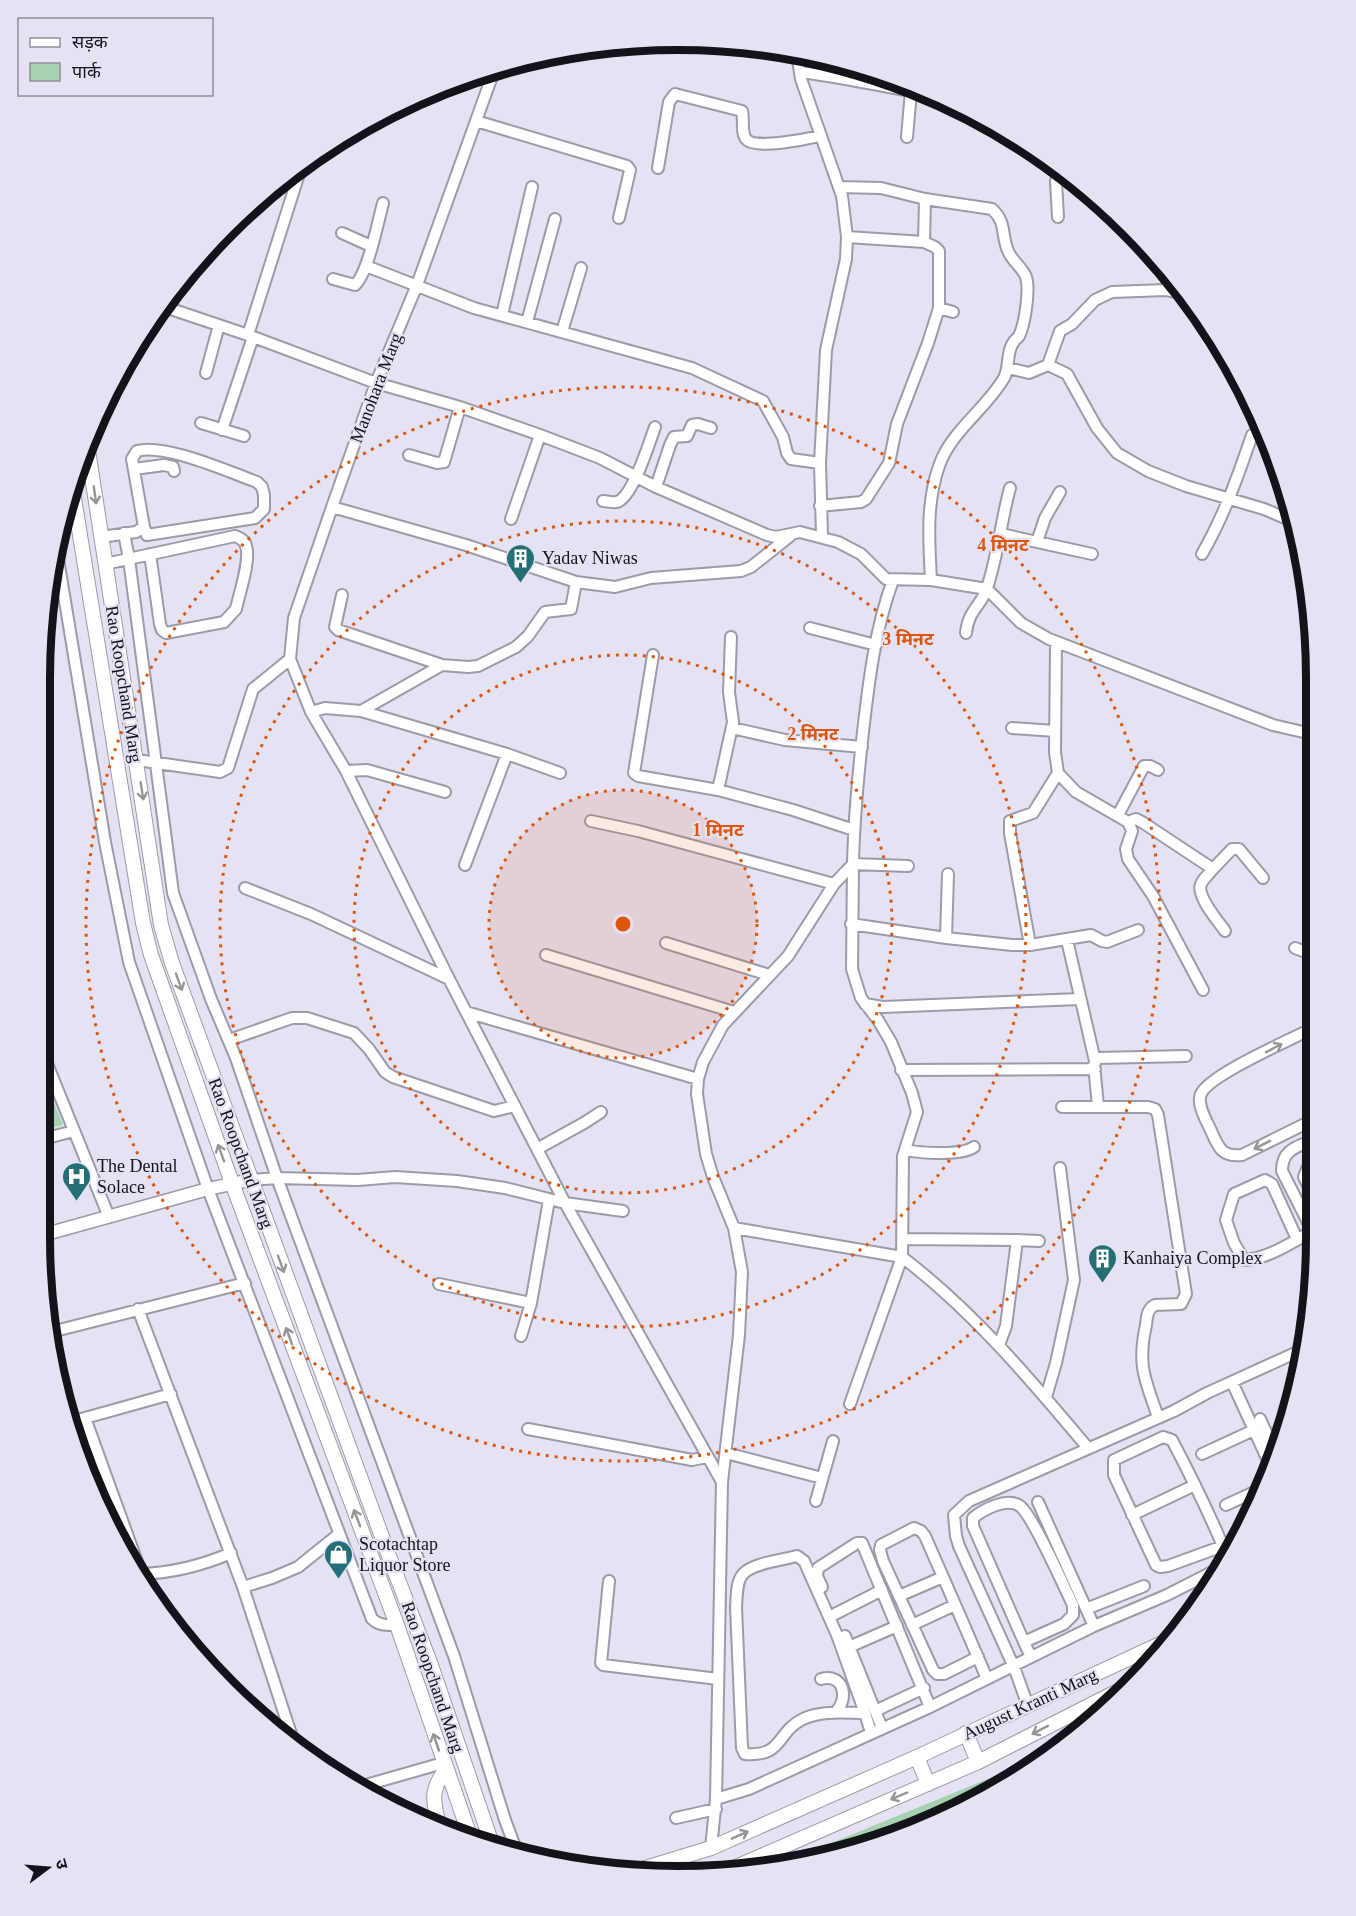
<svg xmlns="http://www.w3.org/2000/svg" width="1356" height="1916" font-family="'Times New Roman','Noto Sans Devanagari',serif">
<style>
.green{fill:#a7d2b1}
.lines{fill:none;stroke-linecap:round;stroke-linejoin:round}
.minor-casing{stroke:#9d9aaa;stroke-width:14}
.tertiary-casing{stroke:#9d9aaa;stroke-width:15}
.secondary-casing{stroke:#9d9aaa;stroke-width:16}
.minor{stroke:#fff;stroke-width:10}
.tertiary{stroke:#fff;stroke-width:12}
.secondary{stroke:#fff;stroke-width:14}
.oneway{stroke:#959598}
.ring{fill:none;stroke:#dd560d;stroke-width:3;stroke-dasharray:3 6}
.labels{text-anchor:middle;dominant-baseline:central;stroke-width:4.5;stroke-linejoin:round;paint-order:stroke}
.street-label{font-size:18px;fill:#141319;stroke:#e4e2f3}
.poi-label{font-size:18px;fill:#141319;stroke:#e4e2f3;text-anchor:start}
.rim{fill:none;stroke:#141319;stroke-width:8}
.centre{fill:#dd560d;stroke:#e4e2f3;stroke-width:3}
.ring-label{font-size:18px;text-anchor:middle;font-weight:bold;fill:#dd560d;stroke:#e4e2f3;stroke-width:4.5;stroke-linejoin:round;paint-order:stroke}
</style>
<rect width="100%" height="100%" fill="#e4e2f3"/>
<path class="green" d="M39,1065L63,1125L39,1131Z
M82,1428L128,1558L88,1483L70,1431Z
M1056,1751L1033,1769L923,1828L760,1872Z"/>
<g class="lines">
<defs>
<path id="minor" d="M797,53L801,79L842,196L847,237L846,259L826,350L820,463L822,536
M495,68L417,285L376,383L332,507L294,618L290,659L311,712L346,771L449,979L565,1203L722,1482
M800,72C844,77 886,88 930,94
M476,121L627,166L630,170L619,218
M907,137L911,91
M658,168L669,102L675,94L742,111C744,119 741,133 746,139C754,150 807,139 820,136
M839,187L881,188L925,199L992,209C1007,223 1001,235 1008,251C1012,261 1023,268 1026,277C1030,289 1025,324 1019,336C1017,339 1015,339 1013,343C1006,353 1010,367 1004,378C986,409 951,431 939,466C926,503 929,541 931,580
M1058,217L1056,182L1059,166
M342,233L371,246
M924,242L925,199
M366,266L474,308L692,368L763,401L783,437L787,453L791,459L820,463
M333,279L355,285C368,273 378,222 383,203
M1166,290L1170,273
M162,306L248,335L376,383L460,407L540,435L600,458L656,487L767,535L776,537L800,532L838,542L861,554L886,579L931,580L987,589L1021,623L1049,639L1273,725L1312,734
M939,308L953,312
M502,315L532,187
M527,322L555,219
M562,332L581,268
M248,335L299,174L298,168
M1048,365L1060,331L1072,324L1095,300L1112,292L1166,290L1183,294
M1008,368L1029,373L1048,365L1067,374L1097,428L1117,453L1148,471L1186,486L1264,509L1297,523
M206,373L219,325
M201,423L244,436
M222,430L253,337
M409,455L437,463L444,462L460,407
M134,469L164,465L173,467L174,471
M656,487L670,445L674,437L687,436L692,425L698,424L711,428
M603,501C607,501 613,503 617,502C633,497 649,443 655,427
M820,506L861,502L866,499L889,463L897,424L928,343L939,308V251L935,247L924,242L847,237
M332,507L466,545L576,582
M511,519L540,435
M124,533L129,559L173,893L211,999L236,1058L277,1178L454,1656L505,1820L517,1852
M1001,534L1092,554
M101,537L136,532L144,527L132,459L137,451C165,443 229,472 257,482L262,487L264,495V509L255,518L147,535L144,527
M55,541L105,842L129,962L208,1189L372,1619C380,1626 387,1625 397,1625
M1037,542L1045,518L1060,492
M1202,554C1224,516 1238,476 1252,435
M105,564L235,536C240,538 245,540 246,546C251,560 239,594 236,609L224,622L166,633L162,630L160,624L150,554
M342,595L335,627L338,630L442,665L468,667L478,666L516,647L528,636L545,612L571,609L576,582L615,587L651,578L741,571L751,567L790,536
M810,628L876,645
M966,633C968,610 982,605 987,588C998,555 1001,521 1010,488
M1056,642L1055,752L1058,773L1076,792L1128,822L1132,831L1126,849L1128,859L1153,896L1203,990
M653,655L634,773L638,776L718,790L793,810L854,830
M361,711L507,754L560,773
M311,712L325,708L361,711L442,665
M732,728L785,740L862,747
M1012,728L1055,731
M137,760L220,772L228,768L253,689L290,659
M346,771L367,770L445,792
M718,790L733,722L729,692L731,637
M1118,815L1144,766H1150L1158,770
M591,821L638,831L834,884
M1128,822L1136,819L1142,822L1213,869L1232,849H1239L1263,878
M465,865L507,754
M1213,869C1209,874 1203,879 1201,884C1196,896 1218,921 1225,931
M245,888L311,914L449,979
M851,924L946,938L1012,945H1030L1091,935L1102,941L1107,942L1138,930
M946,938L948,874
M1067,940L1095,1061
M666,943L769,975
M1030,945L1010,833V821L1033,813L1058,773
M1295,948L1314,955
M546,955L734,1012
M865,1004L883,1007L1080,999
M466,1012L698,1079
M1314,1038L1309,1032L1303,1033C1283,1043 1208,1076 1201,1094C1196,1105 1208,1123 1212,1133C1219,1149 1223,1157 1242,1155L1315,1119
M229,1040L292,1018H307L354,1033L369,1049L385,1072L393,1077L494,1111L515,1106
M39,1044L109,1217
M901,1070L1095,1069
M1098,1106L1094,1065L1097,1058L1186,1056
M1062,1107H1148L1155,1109L1158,1115L1186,1294L1181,1304L1155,1305C1147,1309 1147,1317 1146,1325C1137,1366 1145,1379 1158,1417
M1315,1139C1297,1147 1282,1149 1282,1171L1315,1236
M39,1140L74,1131
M537,1149L584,1123L601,1112
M905,1150C920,1153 961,1156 974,1147
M1315,1165L1307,1169L1304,1177L1315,1199
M250,1180L277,1178L358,1180L395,1177L457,1181L505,1188L565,1203L623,1211
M734,1228L902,1257C973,1311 1031,1380 1088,1448
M903,1239L1017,1240L1006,1326L999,1345
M1297,1239L1272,1184L1265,1180L1234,1194L1226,1220L1234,1243L1244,1260C1268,1259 1292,1242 1313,1231
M1017,1240L1039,1241
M439,1284L531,1303
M138,1309L243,1587L294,1743
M51,1332L245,1283
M521,1336L531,1303L549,1200
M1232,1382L1271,1467
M1046,1397L1056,1363L1074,1280L1060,1168
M850,1404L902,1257L903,1156L917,1112L912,1093L891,1042L878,1020L861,998L852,969L853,864L908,866
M85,1418L149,1595
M1260,1419L1276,1454
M67,1423L171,1394
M528,1429L692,1460L707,1457
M726,1453L822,1478
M1202,1454L1254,1430
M816,1501L833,1441
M1038,1502L1094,1626
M1226,1505L1263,1488
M1132,1515L1195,1485
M1223,1546L1168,1566L1160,1567L1156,1565L1114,1475V1460L1163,1437L1172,1440C1192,1478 1211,1517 1228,1558
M140,1574C172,1573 201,1566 231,1553
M609,1581L601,1663L603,1665L718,1679
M243,1587L272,1578L298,1567L339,1534
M822,1587L817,1576L818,1568L857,1543H862L930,1707
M899,1596L943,1577
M1086,1609L1144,1586
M835,1614L882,1590
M912,1625L955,1605
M845,1636L882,1728
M1024,1642L1064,1624L1073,1615V1605C1064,1587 1033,1516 1020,1506C1007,1497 984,1509 973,1518V1526L1024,1642L1031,1657
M849,1647L897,1626
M978,1657L944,1674H937L933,1670L883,1561L880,1550L881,1545L914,1528L921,1531L925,1536C946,1584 967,1631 987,1679
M821,1679C844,1673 849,1698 836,1712
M1028,1706L1014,1667L959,1546L956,1536L954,1515L969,1501L1174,1411L1207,1393L1304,1349
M875,1711L924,1688
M865,1713C845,1713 822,1710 803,1719C776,1732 784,1757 745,1754L742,1748L736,1607C737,1596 736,1582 743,1574C752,1563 783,1560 797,1556L804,1561L837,1635L865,1713C867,1720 869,1726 871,1732
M359,1787L443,1763
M716,1799L749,1789L930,1707L1094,1626L1167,1595L1222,1567
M676,1818L716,1809
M711,1848L716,1799L722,1482L739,1335L742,1272L734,1228L713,1177L706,1154L697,1094L698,1079L703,1062L723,1025L788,956L834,884L853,864C854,820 858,776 863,732C869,680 875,629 893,580"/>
<path id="tertiary" d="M39,1236L208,1189L250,1180"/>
<path id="secondary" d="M86,437L161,925L172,963L392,1564L431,1665L492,1844
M72,486L143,923L151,955L232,1183L397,1625L470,1836
M966,1733L978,1762
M917,1757L928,1784
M439,1826C433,1801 430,1790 446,1769
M722,1873L978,1762L1130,1685
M626,1874L711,1848L917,1757L1175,1637"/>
</defs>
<use href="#minor" class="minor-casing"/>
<use href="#tertiary" class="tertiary-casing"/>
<use href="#secondary" class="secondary-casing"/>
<use href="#minor" class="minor"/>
<use href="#tertiary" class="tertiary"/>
<use href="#secondary" class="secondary"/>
</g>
<defs><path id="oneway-shaft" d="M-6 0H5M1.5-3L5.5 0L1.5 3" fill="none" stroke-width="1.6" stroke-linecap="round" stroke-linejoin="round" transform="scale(1.5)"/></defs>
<g class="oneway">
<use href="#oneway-shaft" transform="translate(95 495) rotate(82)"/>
<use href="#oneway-shaft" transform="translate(142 791) rotate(81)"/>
<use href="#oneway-shaft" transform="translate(179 982) rotate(70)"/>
<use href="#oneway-shaft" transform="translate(1274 1048) rotate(-28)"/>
<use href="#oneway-shaft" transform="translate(1262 1145) rotate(153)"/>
<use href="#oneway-shaft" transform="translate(221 1153) rotate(-110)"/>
<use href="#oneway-shaft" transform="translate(281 1264) rotate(70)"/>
<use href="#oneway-shaft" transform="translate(289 1336) rotate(-110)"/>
<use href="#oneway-shaft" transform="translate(357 1518) rotate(-111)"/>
<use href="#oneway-shaft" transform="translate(1040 1730) rotate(153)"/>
<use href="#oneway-shaft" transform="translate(436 1742) rotate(-109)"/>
<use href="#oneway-shaft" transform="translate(899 1796) rotate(157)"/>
<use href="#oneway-shaft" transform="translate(740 1835) rotate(-24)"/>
</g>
<circle cx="623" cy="924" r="134" fill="#dd560d" fill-opacity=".12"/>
<g class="ring">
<circle cx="623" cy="924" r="134"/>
<circle cx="623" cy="924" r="269"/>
<circle cx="623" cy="924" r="403"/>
<circle cx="623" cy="924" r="537"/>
</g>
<defs>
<symbol id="building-pin" viewBox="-11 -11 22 30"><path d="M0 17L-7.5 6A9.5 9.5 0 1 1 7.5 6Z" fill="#246f75" stroke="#e4e2f3"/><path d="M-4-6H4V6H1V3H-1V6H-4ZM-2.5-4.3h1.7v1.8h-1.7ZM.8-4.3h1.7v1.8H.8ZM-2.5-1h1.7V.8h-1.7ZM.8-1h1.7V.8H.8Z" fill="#fff"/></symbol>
<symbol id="hospital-pin" viewBox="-11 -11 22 30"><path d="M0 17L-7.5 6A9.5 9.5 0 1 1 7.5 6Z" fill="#246f75" stroke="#e4e2f3"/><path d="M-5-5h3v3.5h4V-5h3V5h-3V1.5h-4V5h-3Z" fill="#fff"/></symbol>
<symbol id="shop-pin" viewBox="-11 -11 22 30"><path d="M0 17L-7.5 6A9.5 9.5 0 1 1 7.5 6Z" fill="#246f75" stroke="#e4e2f3"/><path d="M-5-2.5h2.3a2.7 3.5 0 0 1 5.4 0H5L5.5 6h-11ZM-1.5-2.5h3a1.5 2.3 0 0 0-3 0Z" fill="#fff"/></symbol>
</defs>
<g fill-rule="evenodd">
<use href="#building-pin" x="504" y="542" width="33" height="45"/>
<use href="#hospital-pin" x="60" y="1160" width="33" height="45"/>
<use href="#building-pin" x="1086" y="1242" width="33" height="45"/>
<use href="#shop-pin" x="322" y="1538" width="33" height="45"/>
</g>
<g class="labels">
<g class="street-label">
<text transform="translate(376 388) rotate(-69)">Manohara Marg</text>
<text transform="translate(124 684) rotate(81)">Rao Roopchand Marg</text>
<text transform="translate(241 1153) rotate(70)">Rao Roopchand Marg</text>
<text transform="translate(433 1677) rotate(71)">Rao Roopchand Marg</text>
<text transform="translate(1030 1704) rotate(-25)">August Kranti Marg</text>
</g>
<g class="poi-label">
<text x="542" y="558">Yadav Niwas</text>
<text x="97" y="1166">The Dental<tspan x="97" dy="21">Solace</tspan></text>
<text x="1123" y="1258">Kanhaiya Complex</text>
<text x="359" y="1544">Scotachtap<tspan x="359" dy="21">Liquor Store</tspan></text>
</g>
</g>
<path d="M0 0H1356V1916H0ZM678 50H678A628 628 0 0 1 1306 678V1238A628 628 0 0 1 678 1866H678A628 628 0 0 1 50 1238V678A628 628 0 0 1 678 50Z" fill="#e4e2f3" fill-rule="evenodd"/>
<path class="rim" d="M678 50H678A628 628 0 0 1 1306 678V1238A628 628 0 0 1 678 1866H678A628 628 0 0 1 50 1238V678A628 628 0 0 1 678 50Z"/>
<circle cx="623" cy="924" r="9" class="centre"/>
<g class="ring-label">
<text x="1003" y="551">4 मिनट</text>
<text x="908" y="645">3 मिनट</text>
<text x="813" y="740">2 मिनट</text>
<text x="718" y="836">1 मिनट</text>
</g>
<rect x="18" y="18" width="195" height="78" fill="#e4e2f3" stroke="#918f9c" stroke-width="1.5"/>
<rect x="30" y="38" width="30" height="9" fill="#ffffff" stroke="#918f9c" stroke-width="1.5"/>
<text x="72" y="48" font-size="18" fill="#141319">सड़क</text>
<rect x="30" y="63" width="30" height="18" fill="#a7d2b1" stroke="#918f9c" stroke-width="1.5"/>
<text x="72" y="78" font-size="18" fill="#141319">पार्क</text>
<g transform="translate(48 1868) rotate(74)" stroke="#e4e2f3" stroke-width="4.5" paint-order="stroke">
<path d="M0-4.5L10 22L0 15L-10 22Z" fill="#141319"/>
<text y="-9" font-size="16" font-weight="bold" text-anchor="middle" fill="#141319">उ</text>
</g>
</svg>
